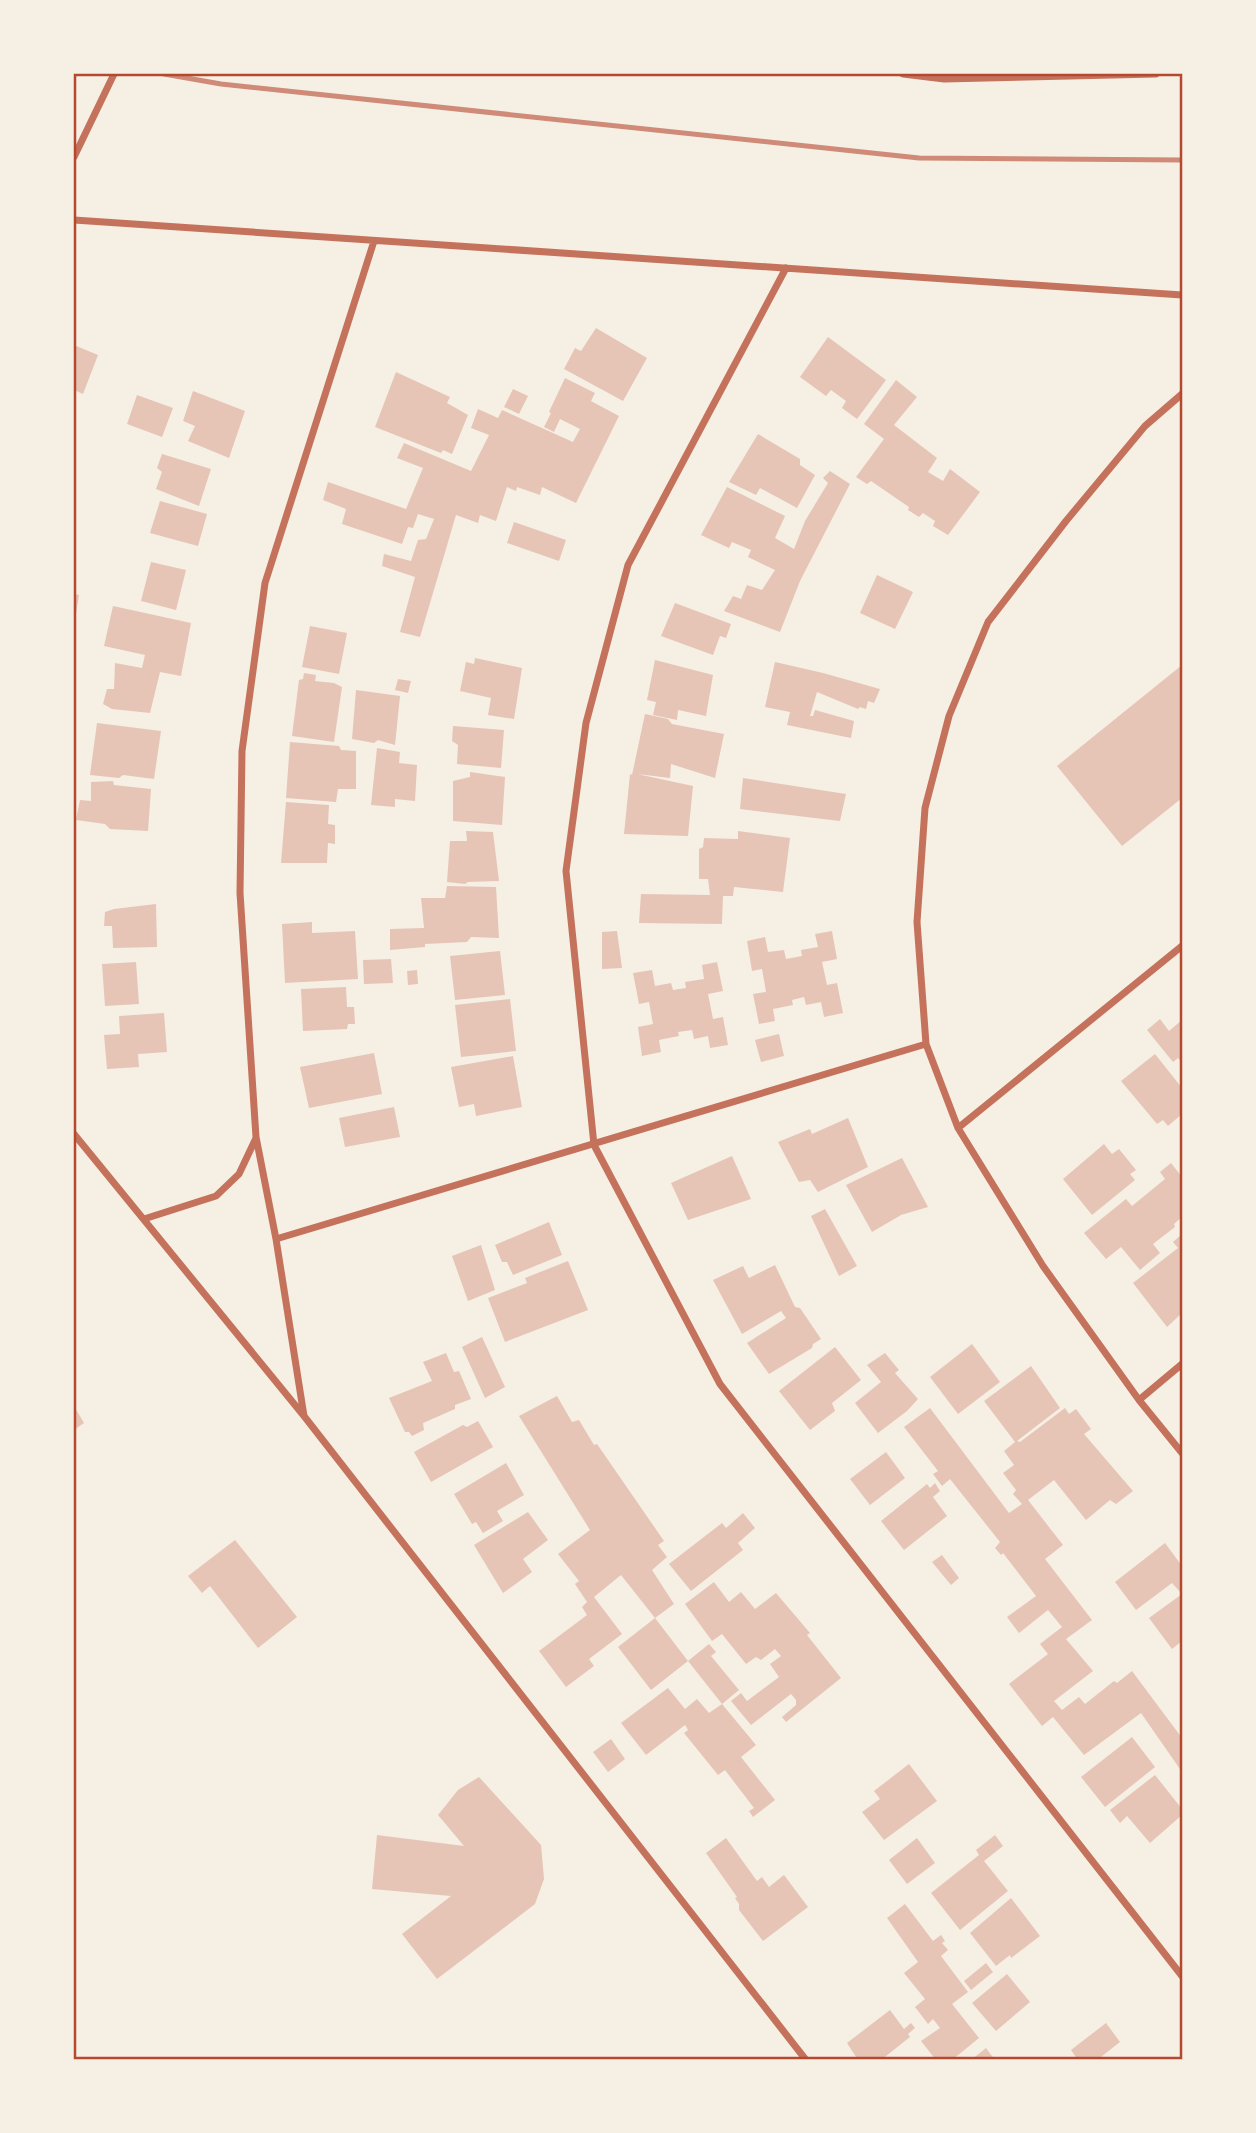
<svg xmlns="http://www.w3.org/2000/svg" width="1256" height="2133" font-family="Quicksand,sans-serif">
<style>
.building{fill:#e6c5b7}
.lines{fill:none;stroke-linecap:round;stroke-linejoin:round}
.minor{stroke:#c5725c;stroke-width:7}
.rail{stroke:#cf8b77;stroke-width:5}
.neatline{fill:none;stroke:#b5482f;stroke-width:2.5}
</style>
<rect width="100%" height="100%" fill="#f6efe4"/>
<path class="building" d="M596,328L647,358L623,401L564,369L575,348L581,351Z
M828,337L886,380L857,419L842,408L846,401L831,390L826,396L800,377Z
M74,345L98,355L83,394L74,390Z
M396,372L450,397L447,403L468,415L452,454L443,450L441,453L375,427Z
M565,378L595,393L591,401L619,416L576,503L542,487L540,495L517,487L516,491L507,487L496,521L480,515L478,523L456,515L420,637L400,632L415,577L382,566L384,554L411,561L418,540L426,539L434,519L418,514L413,528L408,527L402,544L342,524L346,509L323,500L328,482L406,509L423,468L397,458L404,443L471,471L489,435L471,428L478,409L498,418L502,410L573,442L580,429L560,419L554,432L544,427L551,413L549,412Z
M896,380L917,397L894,425L937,458L928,472L943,481L950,469L980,492L948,535L933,526L935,521L923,513L919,517L908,510L909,507L871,481L867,484L856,477L884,439L864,424Z
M513,389L528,396L519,414L504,407Z
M193,391L245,411L229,458L188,441L195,426L183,421Z
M137,395L173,408L162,437L127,424Z
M758,434L800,459V465L815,475L797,508L760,488L756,495L729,482Z
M162,454L211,469L199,506L156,489L162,472L157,468Z
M830,471L850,484L800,581L780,632L724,611L733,596L741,599L747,585L762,590L775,570L748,557L751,550L732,542L729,548L701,535L727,487L785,516L775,538L794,549L805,521L828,483L823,478Z
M160,501L207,514L198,546L150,533Z
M514,522L566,540L559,561L507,543Z
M151,562L186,570L176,610L141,601Z
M877,575L913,592L895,629L860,613Z
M74,594L79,595L75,620H74Z
M675,603L731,624L726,638L720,636L713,655L661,636Z
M113,606L191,623L181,676L160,672L150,713L112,709L103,704L107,689H114L115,663L142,668L145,655L104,646Z
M310,626L347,633L339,674L302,667Z
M475,658L522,668L514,719L488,715L491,698L460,691L466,662L474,664Z
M655,660L713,675L706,716L678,710L677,720L653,715L656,702L647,700Z
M775,662L823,673L880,689L874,703L868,701L866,709L860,707L858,709L817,692L810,716H813L815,710L854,721L851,738L787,725L790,712L765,707Z
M1182,665V798L1122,846L1057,766Z
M304,673L316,675L315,681L334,683L342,687L334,742L292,736L299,680L303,679Z
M398,679L411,681L408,693L395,690Z
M356,690L400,696L395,745L378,740L374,743L352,739Z
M645,714L668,719L672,724L724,734L715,778L671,764L670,778L637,774L693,786L688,836L624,834L630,774L632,775Z
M97,723L161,731L154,779L123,775L119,778L90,775Z
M453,726L504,730L501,768L457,764L458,745L452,741Z
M290,742L339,746L341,750L356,751V789H338L336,802L286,798Z
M377,748L400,752L399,763L417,765L415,801L395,799V807L371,805Z
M470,772L505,777L502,825L453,821V781L470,777Z
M743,778L846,794L840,821L740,809Z
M113,781L114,785L151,789L148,831L110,829L105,824L76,820L80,800L91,801V782Z
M286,802L329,805L328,824L335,825V844L328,843L327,863H281Z
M466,831L493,832L499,881L468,882L465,884L447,882L450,841H467Z
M738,831L790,838L783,892L734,887L733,896H723L722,924L639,923L641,894L710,895L708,879H699V849L703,847L704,838L738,839Z
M447,886L496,887L499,938L471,937L467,942L425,944V947L390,950V929L424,928L421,898H445Z
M156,904L157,947L113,948L112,926H104L105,912L114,909Z
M312,922V933L355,931L358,979L285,983L282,924Z
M617,931L622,968L602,969V932Z
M832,931L837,959L822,962L827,985L837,983L843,1013L824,1017L821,1002L806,1005L804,997L792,1000L793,1005L773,1009L775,1021L759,1024L753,994L766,992L762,969L752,971L747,941L765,937L768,952L784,950L786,959L802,956L801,950L818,947L815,934Z
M500,951L505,995L455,1000L450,956Z
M391,959L393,983L364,984L363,960Z
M136,962L139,1004L105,1006L102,964Z
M717,962L723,991L708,994L713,1019L723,1017L728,1045L710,1048L708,1036L694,1039L692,1030L678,1032L679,1036L659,1040L661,1052L642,1056L638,1027L653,1024L649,1002L639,1004L633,973L652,970L655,986L671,983L673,990L686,988L685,982L704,979L702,965Z
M417,970L418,984L408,985L407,971Z
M346,987L347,1007H354L355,1024H348L347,1029L303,1031L301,989Z
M510,999L516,1051L461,1057L455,1005Z
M164,1013L167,1052L138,1054L139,1067L107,1069L104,1035L120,1034L119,1016Z
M1160,1019L1169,1031L1182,1020V1063L1178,1058L1173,1062L1147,1030Z
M779,1034L784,1056L761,1062L755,1040Z
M374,1053L382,1094L309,1108L300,1067Z
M1155,1054L1182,1088V1114L1168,1126L1163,1120L1157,1124L1121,1081Z
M513,1056L522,1107L476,1116L474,1104L459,1107L451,1067Z
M394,1107L400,1137L345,1147L339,1118Z
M848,1118L868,1167L818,1192L810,1180L799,1182L778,1142L810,1129L812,1134Z
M1104,1144L1112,1154L1119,1149L1136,1170L1130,1174L1135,1180L1092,1215L1063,1179Z
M732,1156L751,1199L688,1220L671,1183Z
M902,1158L928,1207L901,1215L872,1232L846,1185Z
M1171,1163L1182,1177V1217L1174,1224L1175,1227L1153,1244L1160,1253L1140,1270L1121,1247L1106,1259L1084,1233L1126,1199L1132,1206L1165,1179L1160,1172Z
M825,1209L857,1266L839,1276L811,1216Z
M549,1222L562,1255L513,1275L507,1262H502L495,1245Z
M1182,1234V1313L1167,1327L1133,1283L1178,1248L1173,1242Z
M481,1245L495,1290L468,1301L452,1256Z
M568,1261L588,1310L505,1342L488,1298L527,1283L525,1278Z
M775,1265L795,1307L800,1308L821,1339L813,1344L812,1348L769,1374L747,1343L786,1318L781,1311L742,1334L713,1280L743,1266L749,1278Z
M482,1337L505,1387L485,1398L462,1347Z
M972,1344L1000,1382L958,1414L930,1377Z
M835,1347L861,1380L832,1403L835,1411L810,1430L779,1391Z
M446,1353L454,1372L459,1371L471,1399L455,1405V1409L423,1423L424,1430L412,1436L409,1432H405L389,1398L432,1381L423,1362Z
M885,1353L899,1370L895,1373L918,1399L907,1411L878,1433L855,1403L881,1382L867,1365Z
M1031,1366L1060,1408L1017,1441L1020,1442L1065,1408L1069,1414L1076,1409L1091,1429L1084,1434L1133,1491L1116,1504L1110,1500L1086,1520L1054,1480L1028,1500L1063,1545L1045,1559L1092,1620L1066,1639L1093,1671L1054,1701L1062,1710L1079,1697L1085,1704L1114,1681L1117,1683L1132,1671L1182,1738V1772L1141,1713L1084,1755L1053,1717L1042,1726L1009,1684L1048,1654L1040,1644L1062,1627L1048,1610L1019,1633L1007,1617L1036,1596L1003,1553L1001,1555L995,1548L1000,1542L950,1479L942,1486L933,1474L938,1471L904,1427L930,1408L1009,1513L1022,1504L1013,1494L1016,1490L1003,1473L1014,1465L1004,1451L1015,1442L984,1401Z
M557,1396L572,1422L579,1420L594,1445L597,1444L664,1541L658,1545L667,1557L652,1570L674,1604L655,1618L621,1575L594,1597L622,1634L589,1659L594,1666L566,1687L539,1651L587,1615L582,1607L587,1602L575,1584L579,1581L558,1554L590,1530L519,1416Z
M74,1406L84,1423L74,1430Z
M478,1421L493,1447L431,1482L414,1452L463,1425L467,1427Z
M886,1452L905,1478L870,1505L850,1479Z
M506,1463L524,1495L497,1511L503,1521L483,1533L476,1522L472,1524L454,1494Z
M935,1483L940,1491L933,1497L947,1516L904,1550L881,1521L927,1484L930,1488Z
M528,1512L548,1540L523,1559L532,1572L503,1593L474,1545Z
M743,1513L755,1528L738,1543L743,1550L691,1591L669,1564L722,1523L726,1528Z
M235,1540L297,1617L258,1648L210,1586L202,1593L188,1576Z
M1165,1543L1182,1566V1641L1172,1649L1149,1618L1182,1594L1172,1583L1136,1610L1115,1582Z
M942,1555L959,1578L951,1585L932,1562Z
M714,1582L729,1602L741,1592L755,1609L776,1593L810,1633L807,1635L841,1678L786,1722L782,1717L796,1705V1700L791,1694L751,1725L731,1701L741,1693L747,1701L779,1677L770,1664L781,1656L775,1649L761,1660L756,1657L746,1664L722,1634L712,1641L685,1604Z
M655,1618L688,1661L651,1690L618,1647Z
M709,1644L716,1652L711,1656L739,1690L722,1704L688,1661Z
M668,1688L685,1709L697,1699L709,1713L722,1704L756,1745L741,1757L775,1800L753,1817L749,1811L754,1808L725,1770L718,1775L684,1733L688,1730L685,1725L646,1755L621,1723Z
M1132,1737L1155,1767L1105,1807L1081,1777Z
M611,1739L625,1759L608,1772L593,1752Z
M909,1764L937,1801L884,1840L862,1812L880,1799L874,1791Z
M1155,1775L1182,1809V1815L1150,1843L1127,1816L1120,1823L1110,1810Z
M479,1777L541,1845L544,1879L535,1904L437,1979L402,1934L451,1896L372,1889L377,1835L464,1846L438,1815L458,1790Z
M995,1835L1003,1846L984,1861L1008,1891L960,1930L931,1893L979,1855L976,1850Z
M726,1838L757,1881L762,1877L769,1887L784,1875L808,1907L763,1941L739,1910V1904L735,1898L737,1897L706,1853Z
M917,1838L935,1863L907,1884L889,1860Z
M1011,1898L1040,1936L1011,1958L1010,1955L996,1966L970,1933Z
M905,1904L933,1941L941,1935L945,1941L942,1943L948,1950L941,1956L968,1992L952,2004L979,2038L952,2060H936L921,2041L940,2028L933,2019L928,2024L915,2007L925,1999L904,1973L918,1962L887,1918Z
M986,1963L993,1972L971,1990L964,1981Z
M1007,1974L1030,2002L996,2031L972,2003Z
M890,2010L904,2029L911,2023L915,2028L908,2034L910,2037L881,2060H858L847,2043Z
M1106,2023L1120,2042L1097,2060H1078L1071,2050Z
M986,2048L995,2060H971Z"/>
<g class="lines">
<path class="minor" d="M903,74L944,79L1156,74
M74,157L114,74
M74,220L1182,295
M786,268L628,565L586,723L566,871L594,1145L720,1384L1182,1976
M1182,394L1145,426L1066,521L988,622L949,716L925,808L917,922L926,1044L958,1128L1043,1266L1139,1400L1182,1453
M958,1128L1182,946
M74,1134L304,1416L806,2060
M144,1219L216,1196L239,1174L256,1138
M276,1239L926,1044
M1139,1400L1182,1364
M304,1416L276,1239L256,1137L240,893L242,751L265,583L374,241"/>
<path class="rail" d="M164,74L221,84L919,158L1182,160"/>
</g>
<rect width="1256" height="2133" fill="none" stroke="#f6efe4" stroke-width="150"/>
<rect x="75" y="75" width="1106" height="1983" class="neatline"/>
</svg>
